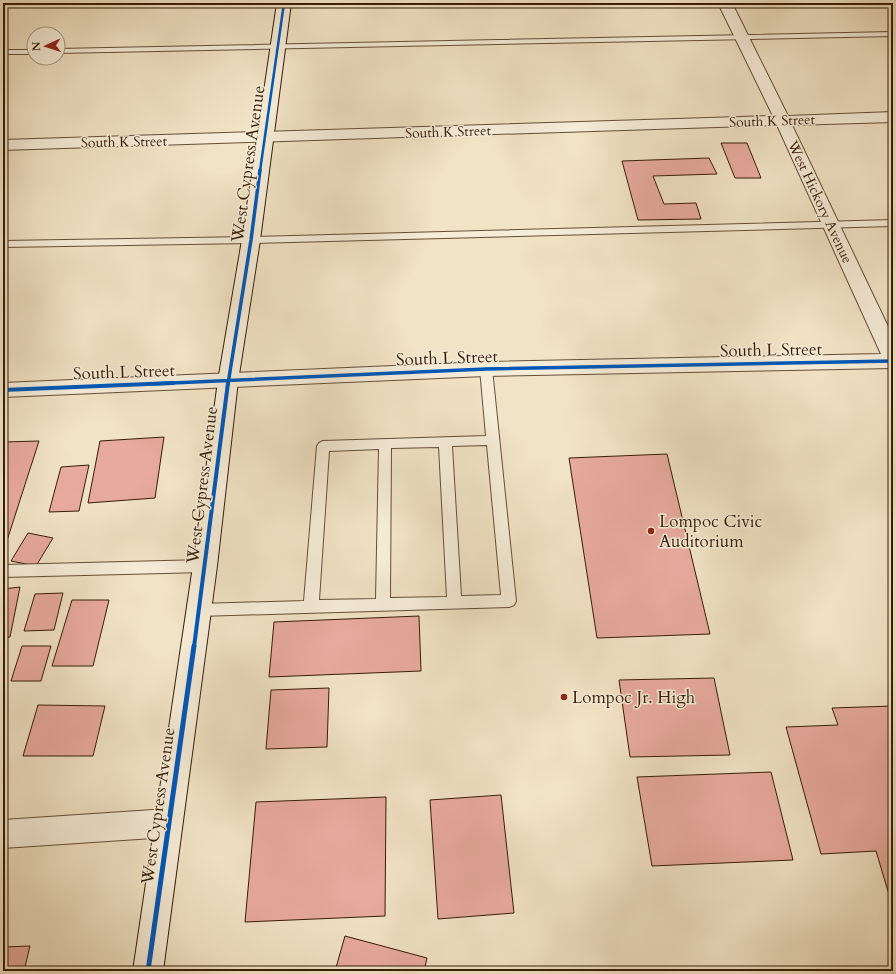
<svg xmlns="http://www.w3.org/2000/svg" width="896" height="974" font-family="Cardo,serif">
<style>
.building{fill:#e8aa9e;stroke:#361c06}
.lines{fill:none;stroke-linecap:round;stroke-linejoin:round}
.lane-casing{stroke:#654e36;stroke-width:2}
.street-casing{stroke:#654e36;stroke-width:2}
.secondary-casing{stroke:#361c06;stroke-width:2}
.lane{fill:#f6edd9;fill-rule:evenodd}
.street{fill:#f6edd9;fill-rule:evenodd}
.secondary{fill:#f6edd9;fill-rule:evenodd}
.cycleway-far3-casing{stroke:#f6edd9;stroke-width:4}
.cycleway-far2-casing{stroke:#f6edd9;stroke-width:5.5}
.cycleway-far1-casing{stroke:#f6edd9;stroke-width:6}
.cycleway-casing{stroke:#f6edd9;stroke-width:8}
.cycleway-far3{stroke:#0057b8;stroke-width:2.5}
.cycleway-far2{stroke:#0057b8;stroke-width:3.5}
.cycleway-far1{stroke:#0057b8;stroke-width:4}
.cycleway{stroke:#0057b8;stroke-width:5}
.poi-dot{fill:#8f2418;stroke:#f6edd9;stroke-width:1.5}
.labels{text-anchor:middle;dominant-baseline:central;stroke-width:3;stroke-linejoin:round;paint-order:stroke}
.far-street-label{font-size:14px;fill:#361c06;stroke:#f6edd9}
.street-label{font-size:17px;fill:#361c06;stroke:#f6edd9}
.poi-label{font-size:17px;fill:#361c06;stroke:#f6edd9;text-anchor:start}
</style>
<rect width="100%" height="100%" fill="#f1e3c5"/>
<filter id="stains"><feTurbulence type="fractalNoise" baseFrequency=".005" numOctaves="4"/><feColorMatrix values="0 0 0 0 .2 0 0 0 0 .09 0 0 0 0 .02 0 0 0 .5 -.17"/></filter>
<radialGradient id="worn" r=".72"><stop offset=".6" stop-color="#630" stop-opacity="0"/><stop offset="1" stop-color="#630" stop-opacity=".3"/></radialGradient>
<path class="building" d="M721,143H747L761,178H735Z
M709,158L717,174L653,176L664,204L696,203L701,219L638,220L622,161Z
M164,437L155,498L88,503L100,441Z
M39,441L3,553V442Z
M667,454L710,634L597,638L569,458Z
M89,465L79,511L49,512L61,467Z
M28,533L53,538L36,566L11,561Z
M20,587L10,637L3,638V589Z
M63,593L54,630L24,631L35,594Z
M72,600H109L93,666H52Z
M419,616L421,671L269,677L274,622Z
M22,646H51L41,681H11Z
M714,678L730,755L630,757L619,680Z
M329,688L327,747L266,749L271,690Z
M38,705L105,706L93,756H23Z
M893,706V908L876,851L821,854L786,727L838,725L832,708Z
M771,772L793,860L652,866L637,777Z
M501,795L514,913L438,919L430,800Z
M386,797L385,916L245,922L256,802Z
M345,936L427,958L424,971H335Z
M30,946L24,971H3V947Z"/>
<g class="lines">
<defs>
<path id="lane" d="M893,32V36L58,53V49Z
M3,50H34V54H3Z
M893,220V226L251,243L3,247V241L251,237Z
M486,365L490,366L492,369L516,601L514,605L509,607L199,616L194,614L192,610L194,606L199,604L304,601L317,446L319,443L323,441L486,436L480,369L482,366ZM487,445L501,595L461,596L452,446ZM439,447L447,597L390,598L391,448ZM379,449L376,599L319,600L329,451Z
M205,560L210,562L212,566L210,570L205,572L3,577V565Z"/>
<path id="street" d="M718,3H732L788,116L893,112V122L792,125L893,337V368L486,376L3,397V383L486,362L881,354L777,125L3,150V140L773,116Z
M168,809L178,813L182,823L178,833L168,837L3,848V820Z"/>
<path id="secondary" d="M277,3H291L260,240L238,381L217,566L163,971H133L193,566L218,381L242,240Z"/>
</defs>
<use href="#lane" class="lane-casing"/>
<use href="#street" class="street-casing"/>
<use href="#secondary" class="secondary-casing"/>
<use href="#lane" class="lane"/>
<use href="#street" class="street"/>
<use href="#secondary" class="secondary"/>
<defs>
<path id="cycleway-far3" d="M260,171L284,3"/>
<path id="cycleway-far2" d="M150,384L486,369L893,361
M228,384L251,240L260,170"/>
<path id="cycleway-far1" d="M3,390L173,383
M194,647L228,383"/>
<path id="cycleway" d="M148,971L194,646"/>
</defs>
<use href="#cycleway-far3" class="cycleway-far3-casing"/>
<use href="#cycleway-far2" class="cycleway-far2-casing"/>
<use href="#cycleway-far1" class="cycleway-far1-casing"/>
<use href="#cycleway" class="cycleway-casing"/>
<use href="#cycleway-far3" class="cycleway-far3"/>
<use href="#cycleway-far2" class="cycleway-far2"/>
<use href="#cycleway-far1" class="cycleway-far1"/>
<use href="#cycleway" class="cycleway"/>
</g>
<g class="poi-dot">
<circle cx="651" cy="531" r="4"/>
<circle cx="564" cy="697" r="4"/>
</g>
<g class="labels">
<g class="far-street-label">
<text transform="translate(772 121) rotate(-2)">South K Street</text>
<text transform="translate(448 132) rotate(-2)">South K Street</text>
<text transform="translate(124 142) rotate(-1)">South K Street</text>
<text transform="translate(820 202) rotate(65)">West Hickory Avenue</text>
</g>
<g class="street-label">
<text transform="translate(248 164) rotate(-82)">West Cypress Avenue</text>
<text transform="translate(771 350) rotate(-1)">South L Street</text>
<text transform="translate(447 358) rotate(-2)">South L Street</text>
<text transform="translate(124 372) rotate(-2)">South L Street</text>
<text transform="translate(202 485) rotate(-83)">West Cypress Avenue</text>
<text transform="translate(158 806) rotate(-82)">West Cypress Avenue</text>
</g>
<g class="poi-label">
<text x="659" y="521">Lompoc Civic<tspan x="659" dy="20">Auditorium</tspan></text>
<text x="572" y="697">Lompoc Jr. High</text>
</g>
</g>
<rect width="896" height="974" fill="none" stroke="#f1e3c5" stroke-width="16"/>
<rect x="4" y="4" width="888" height="966" fill="none" stroke="#361c06" stroke-width="2"/>
<rect x="8" y="8" width="880" height="958" fill="none" stroke="#361c06"/>
<g transform="translate(46 46) rotate(267)"><circle r="19" fill="#f6edd9" stroke="#a99985"/>
<path d="M0-3L7 15L0 10L-7 15Z" fill="#8f2418"/>
<text y="-6" font-size="11" font-weight="bold" text-anchor="middle" fill="#361c06">N</text>
</g>
<rect width="100%" height="100%" filter="url(#stains)"/>
<rect width="100%" height="100%" fill="url(#worn)"/>
</svg>
